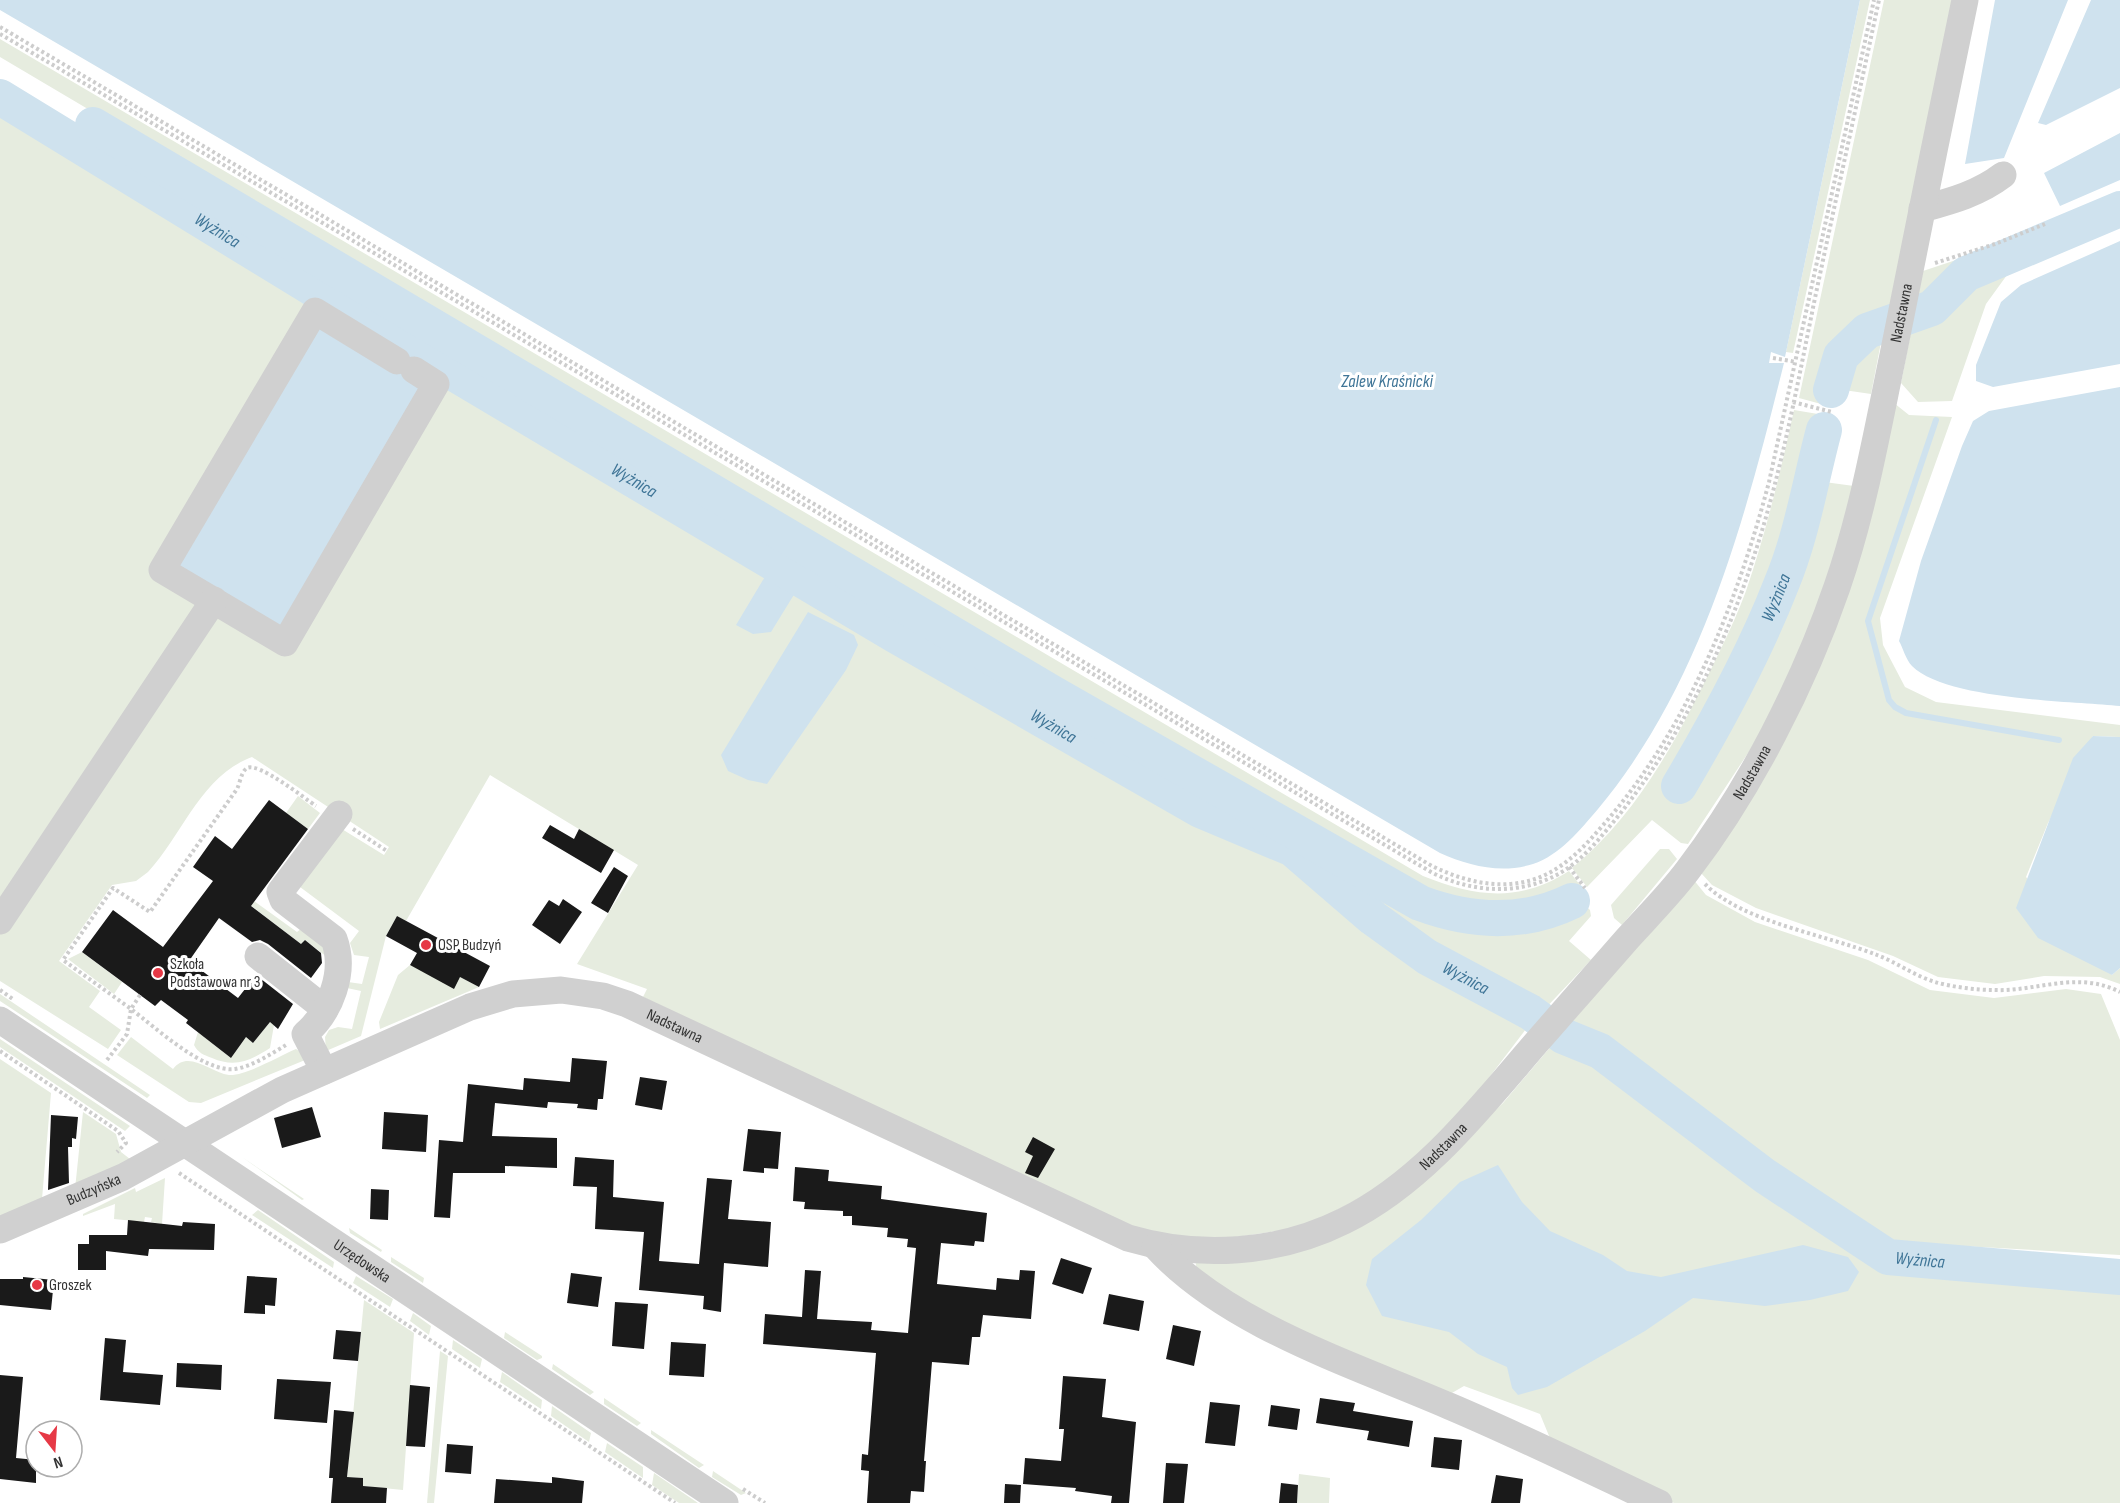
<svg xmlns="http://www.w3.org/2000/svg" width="2120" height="1503" font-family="'Sofia Sans Condensed',sans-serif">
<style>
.green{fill:#e6ecdf}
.water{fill:#cfe2ee}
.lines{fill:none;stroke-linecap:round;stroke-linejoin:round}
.stream{stroke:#cfe2ee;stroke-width:6}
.river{stroke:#cfe2ee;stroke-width:36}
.building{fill:#1a1a1a}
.path{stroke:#cdcdcd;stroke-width:4;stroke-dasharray:3 3;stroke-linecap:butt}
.minor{stroke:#d0d0d0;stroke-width:27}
.poi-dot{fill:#e63946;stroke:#fff;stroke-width:2}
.labels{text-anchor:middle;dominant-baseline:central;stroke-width:6;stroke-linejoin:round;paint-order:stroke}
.street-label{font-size:16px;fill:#333;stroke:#fff}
.poi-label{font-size:16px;fill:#333;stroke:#fff;text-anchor:start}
.water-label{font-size:18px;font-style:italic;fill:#3f7597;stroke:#fff}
</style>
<rect width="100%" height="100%" fill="#fff"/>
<path class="green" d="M1860,0H1870L1793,353L1786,352Z
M1884,0H1956L1888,318C1834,334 1834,354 1821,404L1799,398Z
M0,39L1423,876C1476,897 1519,903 1569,871L1584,890L1577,897L1590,910L1591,916L1569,941L1591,960L1540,1014L1431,954L1294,845L1199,804L850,603L864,587L1417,906C1468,926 1520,930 1571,905L1572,901L1570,899C1516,920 1477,920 1422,898L0,57Z
M0,103L417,351L618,479L896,646L1201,820L1286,854L1374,929L1427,967L1532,1021L1475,1096L1428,1149L1388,1183L1305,1227L1216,1240L1159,1238L1127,1227L643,997L647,989L577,964L638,865L490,775L406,921L397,916L386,936L361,1036L326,1051L325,1037L329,1030L338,1027L352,1029L361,991L347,988L348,982L362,984L369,957L354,955L350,943L359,931L296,884L337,826L384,855L389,847L252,757C201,776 183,834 148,872L136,881L112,885L59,961L100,991L89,1007L121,1030L108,1049L0,981Z
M2021,244L2034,254V261L2007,275L1986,304L1952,401L1918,402L1901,383L1923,271L1998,246Z
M1883,332L1871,394L1837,389C1839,362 1858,340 1883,332Z
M1894,403L1909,415L1952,417L1880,618L1883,645L1905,687L1936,702L2120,725V737L2093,736L2048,823L2026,877L2112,975L2120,968V984L2100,977L2044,976L1995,984L1938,977L1893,956L1756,908L1712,885L1701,873L1769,764Z
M1794,410L1824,415L1803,510L1778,584L1710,729L1677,785L1682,786L1716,728L1785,586L1817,481L1854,486L1841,541L1793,672L1752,747L1688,844L1681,843L1652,820L1587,887L1572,868C1624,826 1662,766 1692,707C1711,669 1731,631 1746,591C1766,532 1781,471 1794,410Z
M298,796L320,813L308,829L286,813Z
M1660,849H1669L1677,859L1622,925L1614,918L1611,905Z
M1693,879L1706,895L1755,922L1868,960L1930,990L1994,998L2066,989L2101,994L2120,1040V1255L1963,1246V1258L1890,1250L1766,1164L1605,1045L1566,1029Z
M240,891L297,932L302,928L323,943L327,957L305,940L301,944L237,895Z
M82,952L122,982L114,994L68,959Z
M410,965L460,977L479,987L380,1029L379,1022L398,975Z
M0,994L150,1095L147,1098L0,1001Z
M270,1022L274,1025L270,1048C250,1061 235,1068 212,1058C204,1055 198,1053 194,1045L198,1032L231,1058L246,1037L253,1043Z
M131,1037L173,1069C188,1049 210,1072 229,1075C246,1076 279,1056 296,1049L310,1058L201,1103L189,1102L117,1055Z
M1558,1038L1596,1052L1885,1260L2120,1282V1503H1674L1554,1448L1540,1414L1464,1386L1445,1397L1262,1316L1197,1270L1195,1260L1275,1255L1459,1143L1503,1103Z
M0,1039L130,1126L125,1131L0,1047Z
M0,1059L51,1093L42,1199L0,1220Z
M83,1112L116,1134L121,1152L130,1159L75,1189Z
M242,1157L304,1199L302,1200Z
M165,1178L162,1224L151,1222L152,1218L145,1217L144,1222L114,1219L115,1204L83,1216V1214L135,1188L136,1192Z
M258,1210L334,1262L333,1268L252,1215Z
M349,1228L382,1250L381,1252L350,1233Z
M391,1257L424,1278L423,1283L391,1262Z
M356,1276L393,1299L390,1307L353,1283Z
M364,1300L414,1333L403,1490L363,1486V1478L347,1477Z
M413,1313L431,1326L429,1335L410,1321Z
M505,1332L542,1356V1358L537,1360L504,1338Z
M453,1340L482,1359L480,1368L452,1349Z
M440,1351L448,1356L434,1503H427Z
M553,1364L594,1392L590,1395L552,1369Z
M502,1372L542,1400L541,1409L500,1382Z
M604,1398L641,1423L637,1426L604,1404Z
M552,1406L591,1433L589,1442L551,1416Z
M651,1430L704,1465L699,1468L651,1434Z
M607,1443L643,1467V1478L605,1452Z
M713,1471L746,1493L741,1495L712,1477Z
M654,1473L698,1503H679L652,1485Z
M1299,1474L1330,1478L1329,1503H1297Z"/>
<path class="water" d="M0,0H1860L1785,357L1771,352L1769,363H1784C1745,518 1703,683 1598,809C1580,830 1560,855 1533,864C1501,874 1469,866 1440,853L0,10Z
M1995,0H2068L2004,158L1965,164Z
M2091,0H2120V88L2046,125L2038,123Z
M2120,133V180L2060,206L2044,173Z
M2120,241V364L1993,387L1976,381V365L2001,302L2021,285Z
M317,318L408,380L430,385L284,635L169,569Z
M2120,387V706C2071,701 1946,700 1912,666C1906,660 1903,648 1899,641L1921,561L1962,446L1973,421L1989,411Z
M766,575L795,593L771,632L753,634L736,625Z
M808,612L854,635L858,645L846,670L767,784L748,780L728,771L721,755Z
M2093,736L2120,737V968L2112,975L2038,938L2016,908L2073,758Z
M1498,1165L1522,1202L1550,1231L1603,1255L1627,1271L1661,1277L1803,1245L1848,1257L1859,1272L1848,1291L1810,1300L1765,1306L1693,1298L1645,1331L1547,1387L1518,1395L1512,1388L1507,1367L1478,1354L1449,1332L1382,1316L1366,1285L1372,1259L1421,1220L1460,1182Z"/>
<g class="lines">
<path class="stream" d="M401,376L417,351
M1936,420L1868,621L1889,700L1895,707L1906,713L2059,740"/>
<g class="river">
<path id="s1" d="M0,97L366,321L895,635L1200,810L1293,849L1373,918L1427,957L1530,1012L1563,1036L1600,1051L1765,1176L1888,1257L2120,1277"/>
<path d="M93,125L1052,693L1420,903C1471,922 1523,925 1572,901"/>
<path d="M1831,390L1841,356L1867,331L1932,308L1966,274L2120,209"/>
<path id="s2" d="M1679,786C1717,722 1754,654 1781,585C1802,535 1810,482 1824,430"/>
</g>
</g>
<path class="building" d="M269,800L308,829L251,906L301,944L305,940L321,953L322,963L311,978L268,944L260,940L252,942L219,918L189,961L238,998L256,975L293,1004L278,1029L270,1022L253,1043L246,1037L231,1058L186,1023L188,1020L161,1000L155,1006L82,952L113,910L163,947L213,881L193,867L215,836L232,849Z
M550,825L574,839L579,829L614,850L601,873L542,838Z
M614,867L628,876L608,913L591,903Z
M563,899L582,912L560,944L532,925L549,900L559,906Z
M397,916L490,966L479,987L460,977L454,989L410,965L417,953L386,936Z
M572,1058L607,1061L603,1099H598L597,1110L577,1108L578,1104L548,1102L547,1108L495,1103L492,1136L557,1138V1168L505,1166V1173H453L450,1218L434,1217L439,1140L463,1142L468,1084L523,1090L524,1078L570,1082Z
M640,1077L667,1081L662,1110L635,1105Z
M312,1107L321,1137L282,1148L274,1118Z
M384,1112L428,1115L426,1152L382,1149Z
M51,1115L78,1117L76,1139L72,1138V1147H68L69,1183L48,1190Z
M748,1129L781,1132L778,1169L764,1168V1173L743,1171Z
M1033,1137L1055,1149L1038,1178L1025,1173L1033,1156L1025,1152Z
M575,1157L614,1160L613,1197L664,1202L659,1261L699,1264L707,1178L732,1180L728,1219L771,1222L768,1267L724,1263L721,1312L703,1309L704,1296L639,1290L644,1232L595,1229L597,1187L573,1186Z
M795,1167L829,1170L828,1181L882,1186L881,1199L987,1213L984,1242L975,1241L974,1246L941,1243L937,1284L996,1290L997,1278L1019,1280L1020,1270L1035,1271L1031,1319L983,1315L980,1337H972L969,1365L932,1362L924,1461H926L924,1492L911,1491L910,1503H867L869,1471L861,1470L862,1454L868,1455L876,1353L763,1344L765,1314L802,1317L805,1270L821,1271L817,1319L872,1322L871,1330L908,1333L916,1248L907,1247L908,1239L887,1237L888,1228L852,1225V1216H843V1211L804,1209L805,1202L793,1201Z
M371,1189L389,1190L388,1220L370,1219Z
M128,1220L182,1226L183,1222L215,1224L214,1250L149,1249L148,1256L106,1251V1270H78V1244H89V1235H127Z
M1061,1258L1092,1268L1083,1294L1052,1284Z
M571,1273L602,1277L598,1307L567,1303Z
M247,1276L277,1278L275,1306L265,1305V1314L244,1313Z
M23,1277L54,1280L51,1310L0,1305V1279H23Z
M1109,1294L1144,1301L1139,1331L1103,1324Z
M615,1302L648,1304L644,1349L612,1346Z
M1173,1325L1201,1331L1194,1366L1166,1359Z
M336,1330L361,1332L358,1361L333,1359Z
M105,1338L126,1340L123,1372L163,1375L160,1405L100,1400Z
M671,1342L706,1344L704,1377L669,1375Z
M177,1363L222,1365L221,1390L176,1387Z
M0,1375L23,1377L16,1458L36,1460V1483L0,1479Z
M1063,1376L1106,1379L1102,1417L1136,1422L1129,1503H1111L1112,1496L1075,1491L1076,1488L1023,1484L1025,1458L1061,1461L1064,1429H1059Z
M277,1379L331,1382L327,1423L274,1419Z
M410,1385L430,1387L425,1447L406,1446Z
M1320,1398L1355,1403L1353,1411L1413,1421L1409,1447L1367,1440L1369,1431L1316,1423Z
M1210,1402L1240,1405L1235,1446L1205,1443Z
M1271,1405L1300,1409L1297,1430L1268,1426Z
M334,1410L354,1412L347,1477L363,1478V1486L387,1488L386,1503H331L333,1478H329Z
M1434,1437L1462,1440L1459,1470L1431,1467Z
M447,1444L473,1446L471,1474L445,1472Z
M1166,1463L1188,1464L1184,1503H1163Z
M1496,1475L1523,1479L1520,1503H1491Z
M552,1477L584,1481L582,1503H494L496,1479L552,1483Z
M1281,1483L1298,1485L1297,1503H1279Z
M1005,1484L1021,1485L1020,1503H1004Z"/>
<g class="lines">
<path class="path" d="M0,27L1432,866C1465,882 1502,891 1538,878C1566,867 1585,846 1604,824C1688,728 1737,603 1769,482L1874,0
M0,34L1431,872C1473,894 1525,896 1565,870C1585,857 1600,838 1615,820C1676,745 1722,654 1752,562C1781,476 1797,386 1815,298C1836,198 1858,99 1879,0
M1935,263L1995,244L2045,224
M1773,358L1796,362
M1793,402L1832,412
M353,829L387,851
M1569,867L1585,888
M1705,884C1742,922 1827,935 1877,955C1896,962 1915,976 1935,982C1952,987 1976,990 1994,990C2036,992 2077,970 2120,992
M0,990L14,1000
M140,995L131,1009L63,960L113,888L150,912L237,789C240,783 241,772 247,768C259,762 304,798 316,806
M0,1051L118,1131L126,1143L117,1152
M107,1060L127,1034L131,1009C155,1027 204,1073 235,1069C253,1066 271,1054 286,1045
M179,1173L675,1503
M743,1489L765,1503"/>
<g class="minor">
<path d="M1922,209C1951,201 1978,194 2003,175"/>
<path d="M397,361L315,311L162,570L285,643L436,384L414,370"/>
<path d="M0,921L214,600"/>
<path d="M258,956L325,1009"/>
<path id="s3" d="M0,1020L725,1503"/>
<path d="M324,1071L305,1034C331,1012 346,971 334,939L283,900L280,892L339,814"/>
<path id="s4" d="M0,1230L123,1177L282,1090L470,1007L513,994L561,990L603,996L627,1004L1128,1238C1199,1259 1278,1254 1344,1221C1422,1183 1480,1108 1536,1043C1567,1008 1597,973 1628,938C1648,916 1670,894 1688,870C1750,789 1804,683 1837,587C1863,512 1877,432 1893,355C1917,237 1940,118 1965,0"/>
<path d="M1155,1246C1227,1325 1352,1364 1449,1406C1520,1436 1589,1470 1659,1503"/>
</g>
</g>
<g class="poi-dot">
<circle cx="426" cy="945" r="6"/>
<circle cx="158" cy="973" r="6"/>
<circle cx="37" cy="1285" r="6"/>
</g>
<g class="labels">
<g class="street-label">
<text stroke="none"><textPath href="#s4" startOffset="2553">Nadstawna</textPath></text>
<text stroke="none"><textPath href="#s4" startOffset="2067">Nadstawna</textPath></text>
<text stroke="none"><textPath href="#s4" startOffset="734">Nadstawna</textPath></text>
<text stroke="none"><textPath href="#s4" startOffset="1581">Nadstawna</textPath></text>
<text stroke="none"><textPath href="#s4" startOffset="102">Budzyńska</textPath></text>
<text stroke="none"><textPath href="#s3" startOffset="435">Urzędowska</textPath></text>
</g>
<g class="poi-label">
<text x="438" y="945">OSP Budzyń</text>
<text x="170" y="964">Szkoła<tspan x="170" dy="18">Podstawowa nr 3</tspan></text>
<text x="49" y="1285">Groszek</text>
</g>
<g class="water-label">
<text stroke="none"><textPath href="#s1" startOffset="255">Wyżnica</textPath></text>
<text x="1387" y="381">Zalew Kraśnicki</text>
<text stroke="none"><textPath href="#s1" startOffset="741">Wyżnica</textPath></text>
<text stroke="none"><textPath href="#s2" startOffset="212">Wyżnica</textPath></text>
<text stroke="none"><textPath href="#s1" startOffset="1227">Wyżnica</textPath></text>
<text stroke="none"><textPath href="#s1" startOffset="1713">Wyżnica</textPath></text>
<text stroke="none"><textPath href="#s1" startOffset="2253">Wyżnica</textPath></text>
</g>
</g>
<g transform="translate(54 1449) rotate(163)"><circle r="28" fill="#ffffff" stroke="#adadad" stroke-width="1.5"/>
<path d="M0-4.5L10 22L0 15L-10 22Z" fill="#e63946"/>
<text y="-9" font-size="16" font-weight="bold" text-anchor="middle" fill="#333333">N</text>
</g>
</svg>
